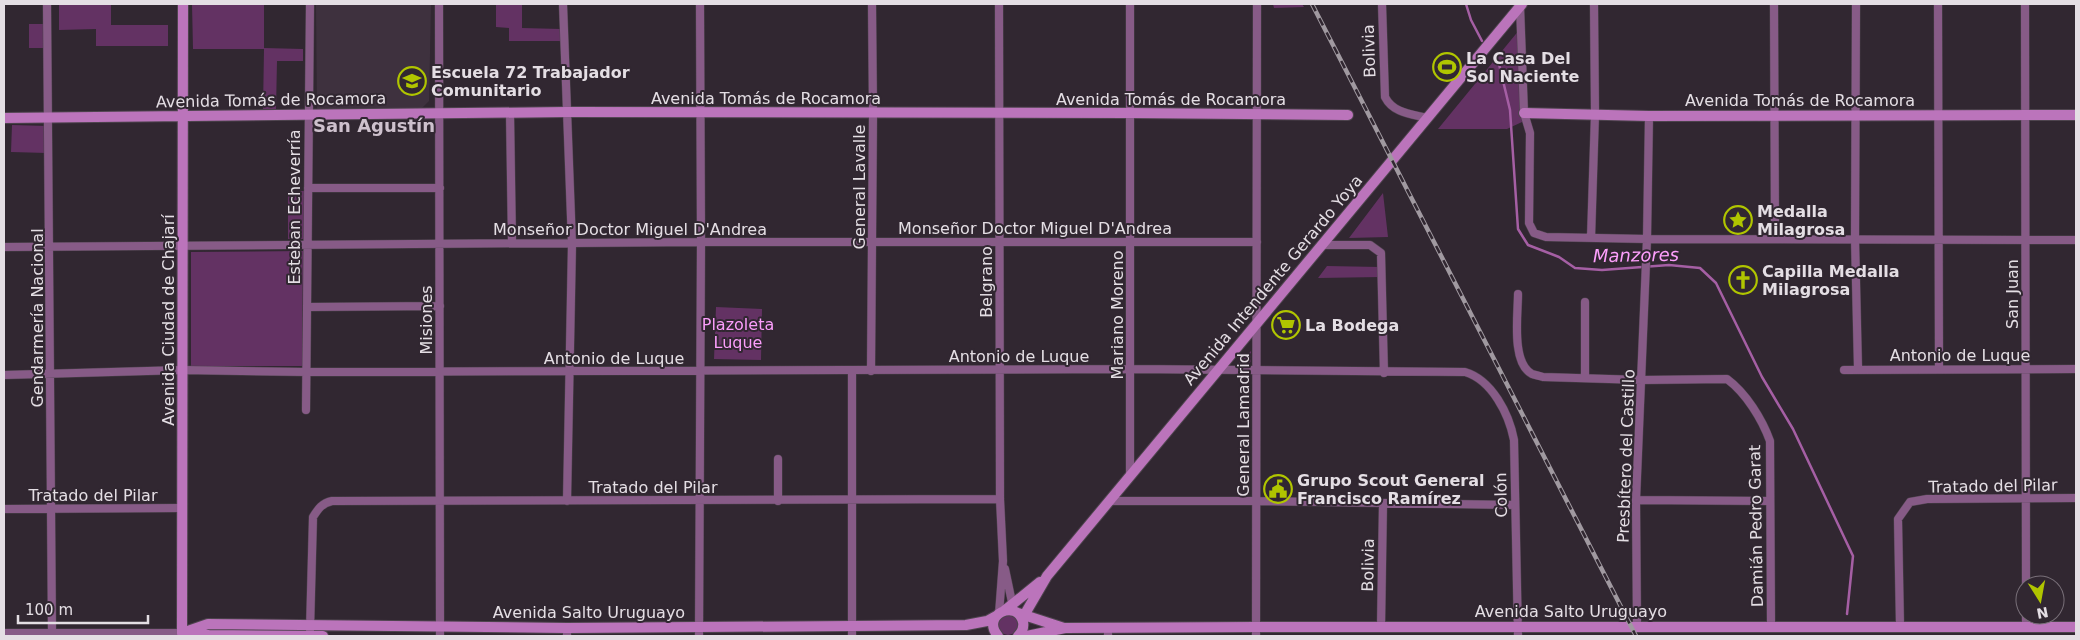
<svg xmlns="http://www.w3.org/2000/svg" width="2080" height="640" font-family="'DejaVu Sans',sans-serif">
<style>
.built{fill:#3e313e}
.green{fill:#633263}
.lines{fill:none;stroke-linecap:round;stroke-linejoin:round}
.stream{stroke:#a55fa4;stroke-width:2.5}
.street-casing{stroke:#4e444e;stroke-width:9}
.secondary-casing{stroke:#4e444e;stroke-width:12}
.street{stroke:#875b87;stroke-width:8}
.secondary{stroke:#bb74bb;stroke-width:10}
.rail-casing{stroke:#a099a0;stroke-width:4.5}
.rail{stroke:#312731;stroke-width:2.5;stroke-dasharray:8;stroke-linecap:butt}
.labels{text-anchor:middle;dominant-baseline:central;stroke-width:4;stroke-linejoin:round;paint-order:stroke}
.street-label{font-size:16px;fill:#e4dee4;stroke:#312731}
.poi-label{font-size:16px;font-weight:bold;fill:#e4dee4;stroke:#312731;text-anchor:start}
.park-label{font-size:16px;fill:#fb9efb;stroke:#312731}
.neighbourhood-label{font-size:18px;font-weight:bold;fill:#cec1cd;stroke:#312731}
.water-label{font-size:18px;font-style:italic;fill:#fd9ffc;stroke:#312731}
</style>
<rect width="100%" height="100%" fill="#312731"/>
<path class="built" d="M316,4H431L429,101L421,109H317Z"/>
<path class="green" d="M59,4H111V25H168V46H96V29L59,30Z
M192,4H264V48L303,49V61H277L276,109H263L264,49H193Z
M496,4H522V28L561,29V41H509V28L496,27Z
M1273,4H1302L1304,7L1274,8Z
M29,24H45L44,48H29Z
M1520,29L1522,122L1507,129H1438Z
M12,125L47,126V153L11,152Z
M288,191H305L304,239H288Z
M1383,193L1388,237L1349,238Z
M303,251L302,366H191V252Z
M1327,266L1380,267L1381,277L1318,278Z
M716,307L762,309L761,360L714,359Z
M1251,351V361L1247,366L1237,365Z
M998 625a10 10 0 1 1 20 0a10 10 0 1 1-20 0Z"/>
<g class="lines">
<path class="stream" d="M1466,4L1471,20L1482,41
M1499,64L1510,110L1518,229L1528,245L1559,257L1575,268L1602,270L1669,265L1700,268L1716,283L1762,377L1793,429L1853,556L1847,614"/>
<defs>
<path id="street" d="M47,4L52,633
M439,4L440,636
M563,4L572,244L567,501
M1382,4L1385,97C1393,113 1411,114 1427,118
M1774,4L1775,238
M1856,4L1855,239L1858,368
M1938,4L1939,369
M2025,4L2026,585
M1520,6L1524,113L1530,133L1529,223L1534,233L1546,237L1647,239L2076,240
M510,113L512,243
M308,188H440
M1591,238L1595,114L1594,4
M1322,245H1370L1381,253L1384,373
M4,247L701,242H1257
M1518,294C1518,314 1511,363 1532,374C1535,375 1540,376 1543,377L1642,380L1727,379C1746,393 1762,419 1770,441L1771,626
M1585,302V378
M308,307L440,306
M1844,370L2076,369
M871,371L873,113L872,4
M4,375L183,370L307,372L1131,369L1465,372C1492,380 1509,414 1514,440L1518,636
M306,410L310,4
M778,459V501
M1130,476V4
M1636,500L1769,501
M1109,501H1257L1515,505
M4,509L182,508
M1005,569L1013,607
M999,614L1003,561L1000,499L999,4
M2026,615V627
M1637,626L1636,500L1647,239L1649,116
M1900,626L1898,519L1910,502L1927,499L2076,498
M1381,627L1383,503
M567,628V636
M1108,629V636
M310,630L313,517C318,509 322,503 332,501L1000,499
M4,633H182V636
M699,636L701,242L700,4
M852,636V371
M1256,636L1257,4"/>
<path id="secondary" d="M1524,113L1649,116L2076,115
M4,118L567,112L1131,113L1348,115
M1004,611L1040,582
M1018,613L1064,628
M1022,619L1047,576L1522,4
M182,633L208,624L567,628L852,626L966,625L987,621L996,616
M182,633L183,4
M185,633L209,635L323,636
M998,636C980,615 1017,598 1023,622C1024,627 1022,632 1018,636
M1027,636L1065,628L1256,627H2076"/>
</defs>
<use href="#street" class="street-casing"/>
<use href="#secondary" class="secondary-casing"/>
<use href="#street" class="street"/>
<use href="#secondary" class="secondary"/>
<defs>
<path id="rail" d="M1312,4L1636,636"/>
</defs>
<use href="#rail" class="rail-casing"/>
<use href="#rail" class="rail"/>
</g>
<defs>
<symbol id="stadium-ring" viewBox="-11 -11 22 22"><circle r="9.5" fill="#312731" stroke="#b0c500" stroke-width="1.5"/><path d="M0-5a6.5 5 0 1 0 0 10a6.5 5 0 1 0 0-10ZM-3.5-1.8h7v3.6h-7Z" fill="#b0c500"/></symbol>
<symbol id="school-ring" viewBox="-11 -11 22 22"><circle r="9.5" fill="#312731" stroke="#b0c500" stroke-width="1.5"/><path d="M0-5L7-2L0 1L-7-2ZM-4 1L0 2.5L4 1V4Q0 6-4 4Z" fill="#b0c500"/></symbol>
<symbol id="sight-ring" viewBox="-11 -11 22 22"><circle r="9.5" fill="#312731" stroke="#b0c500" stroke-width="1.5"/><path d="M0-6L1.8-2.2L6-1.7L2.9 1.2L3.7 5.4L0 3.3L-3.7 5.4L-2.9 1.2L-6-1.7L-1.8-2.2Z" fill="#b0c500"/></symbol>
<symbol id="church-ring" viewBox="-11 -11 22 22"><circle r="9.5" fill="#312731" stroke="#b0c500" stroke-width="1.5"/><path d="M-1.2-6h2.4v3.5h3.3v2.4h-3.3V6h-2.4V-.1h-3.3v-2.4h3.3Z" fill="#b0c500"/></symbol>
<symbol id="supermarket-ring" viewBox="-11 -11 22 22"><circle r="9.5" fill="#312731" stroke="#b0c500" stroke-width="1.5"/><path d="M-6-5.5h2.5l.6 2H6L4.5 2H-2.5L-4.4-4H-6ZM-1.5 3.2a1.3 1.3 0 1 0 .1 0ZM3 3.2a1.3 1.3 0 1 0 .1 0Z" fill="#b0c500"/></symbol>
<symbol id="civic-ring" viewBox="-11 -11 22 22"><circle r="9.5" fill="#312731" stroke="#b0c500" stroke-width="1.5"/><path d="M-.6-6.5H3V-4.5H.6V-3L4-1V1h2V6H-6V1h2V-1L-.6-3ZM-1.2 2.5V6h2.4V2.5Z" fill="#b0c500"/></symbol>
</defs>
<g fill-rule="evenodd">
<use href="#stadium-ring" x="1431" y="51" width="32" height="32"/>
<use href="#school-ring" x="396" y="65" width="32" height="32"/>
<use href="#sight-ring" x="1722" y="204" width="32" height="32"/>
<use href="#church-ring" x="1727" y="264" width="32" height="32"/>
<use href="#supermarket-ring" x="1270" y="309" width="32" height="32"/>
<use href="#civic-ring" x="1262" y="473" width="32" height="32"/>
</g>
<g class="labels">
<g class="street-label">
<text transform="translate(1369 51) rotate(-92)">Bolivia</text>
<text x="766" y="98">Avenida Tomás de Rocamora</text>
<text x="1171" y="99">Avenida Tomás de Rocamora</text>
<text transform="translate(271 100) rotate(-1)">Avenida Tomás de Rocamora</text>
<text x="1800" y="100">Avenida Tomás de Rocamora</text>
<text transform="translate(859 187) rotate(-90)">General Lavalle</text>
<text transform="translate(294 207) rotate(-90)">Esteban Echeverría</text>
<text x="1035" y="228">Monseñor Doctor Miguel D'Andrea</text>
<text x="630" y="229">Monseñor Doctor Miguel D'Andrea</text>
<text transform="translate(1273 280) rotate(-50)">Avenida Intendente Gerardo Yoya</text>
<text transform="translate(986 282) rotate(-90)">Belgrano</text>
<text transform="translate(2012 294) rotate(-90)">San Juan</text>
<text transform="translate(1117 315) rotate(-90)">Mariano Moreno</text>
<text transform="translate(37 318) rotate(-90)">Gendarmería Nacional</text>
<text transform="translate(168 320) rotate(-90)">Avenida Ciudad de Chajarí</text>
<text transform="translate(426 320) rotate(-90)">Misiones</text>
<text x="1960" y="355">Antonio de Luque</text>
<text x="1019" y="356">Antonio de Luque</text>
<text x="614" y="358">Antonio de Luque</text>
<text transform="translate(1243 425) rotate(-90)">General Lamadrid</text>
<text transform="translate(1626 456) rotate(-88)">Presbítero del Castillo</text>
<text transform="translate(1993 486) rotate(-1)">Tratado del Pilar</text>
<text x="653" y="487">Tratado del Pilar</text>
<text x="93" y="495">Tratado del Pilar</text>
<text transform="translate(1501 495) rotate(-91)">Colón</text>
<text transform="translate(1756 526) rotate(-91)">Damián Pedro Garat</text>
<text transform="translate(1368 565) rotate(-89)">Bolivia</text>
<text x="1571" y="611">Avenida Salto Uruguayo</text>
<text x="589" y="612">Avenida Salto Uruguayo</text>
</g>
<g class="poi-label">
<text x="1466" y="58">La Casa Del<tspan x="1466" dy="18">Sol Naciente</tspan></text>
<text x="431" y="72">Escuela 72 Trabajador<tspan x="431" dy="18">Comunitario</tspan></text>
<text x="1757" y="211">Medalla<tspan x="1757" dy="18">Milagrosa</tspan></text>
<text x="1762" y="271">Capilla Medalla<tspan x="1762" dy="18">Milagrosa</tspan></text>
<text x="1305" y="325">La Bodega</text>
<text x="1297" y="480">Grupo Scout General<tspan x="1297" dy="18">Francisco Ramírez</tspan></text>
</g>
<g class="park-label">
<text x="738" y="324">Plazoleta<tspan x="738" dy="18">Luque</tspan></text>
</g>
<g class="neighbourhood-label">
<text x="374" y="125">San Agustín</text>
</g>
<g class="water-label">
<text transform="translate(1636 255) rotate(-1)">Manzores</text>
</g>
</g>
<rect width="2080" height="640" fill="none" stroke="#e4dee4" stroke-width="10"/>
<g transform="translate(2040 600) rotate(169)"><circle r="24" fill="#312731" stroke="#797079"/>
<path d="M0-4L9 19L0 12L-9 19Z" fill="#b0c500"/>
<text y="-8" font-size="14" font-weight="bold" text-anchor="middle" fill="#e4dee4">N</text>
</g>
<path d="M18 615v8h130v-8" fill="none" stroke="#e4dee4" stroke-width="2.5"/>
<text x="25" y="615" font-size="15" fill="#e4dee4" stroke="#312731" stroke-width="4" paint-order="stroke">100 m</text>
</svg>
